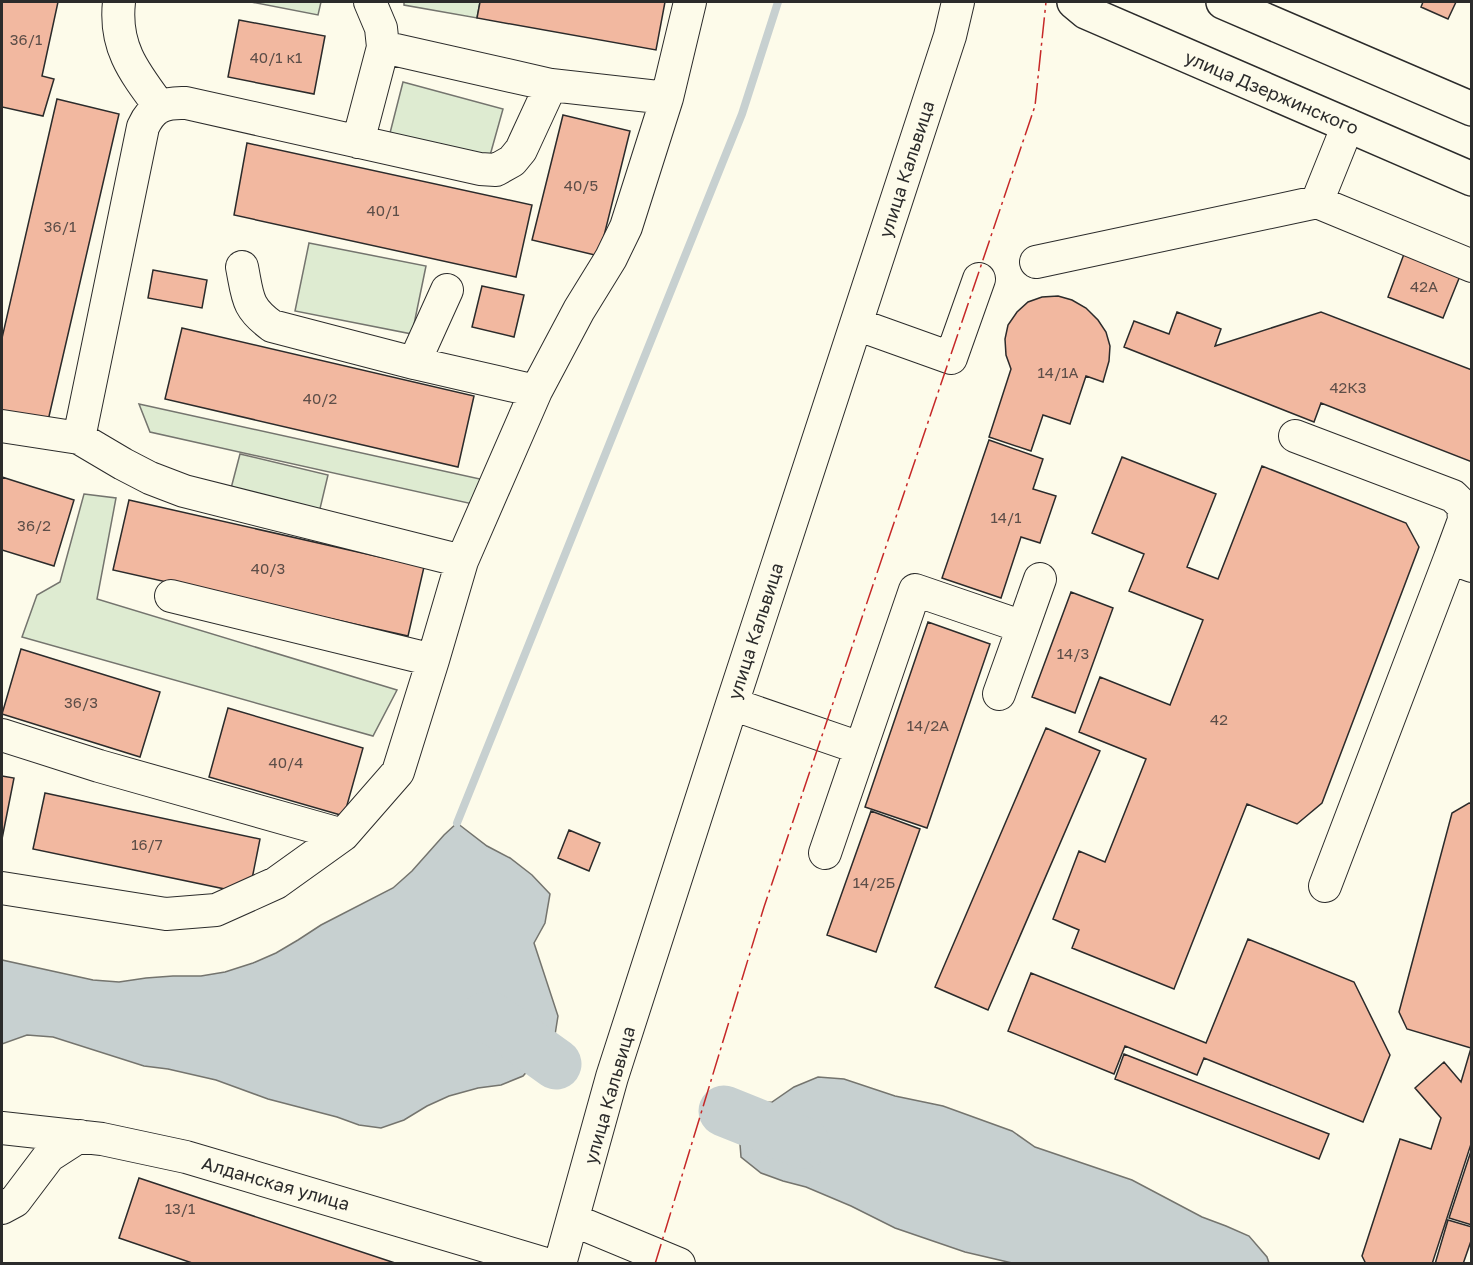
<svg xmlns="http://www.w3.org/2000/svg" width="1473" height="1265" font-family="'Golos Text',sans-serif">
<style>
.green{fill:#deebd1;stroke:#74746e;stroke-width:1.5}
.water{fill:#c7d0d0;stroke:#74746e;stroke-width:1.5}
.lines{fill:none;stroke-linecap:round;stroke-linejoin:round}
.stream{stroke:#c7d0d0;stroke-width:8}
.river{stroke:#c7d0d0;stroke-width:51}
.building{fill:#f2b8a0;stroke:#2b2b2b;stroke-width:1.5}
.minor-casing{stroke:#2b2b2b;stroke-width:34}
.major-casing{stroke:#2b2b2b;stroke-width:36}
.minor{stroke:#fdfbea;stroke-width:32}
.major{stroke:#fdfbea;stroke-width:33}
.power{stroke:#c62828;stroke-width:1.5;stroke-dasharray:21 4.5 3 4.5;stroke-linecap:butt}
.labels{text-anchor:middle;dominant-baseline:central;stroke-width:4.5;stroke-linejoin:round;paint-order:stroke}
.number-label{font-size:15px;fill:#5d4e48}
.street-label{font-size:18px;fill:#2b2b2b;stroke:#fdfbea}
</style>
<rect width="100%" height="100%" fill="#fdfbea"/>
<path class="green" d="M251,2H321L318,15Z
M404,2H480L477,18L404,5Z
M403,82L503,109L489,159L390,133Z
M309,243L426,266L412,334L295,311Z
M139,404L489,481L477,505L150,432Z
M240,454L328,475L318,517L229,496Z
M84,494L116,498L97,599L397,690L373,736L22,637L37,595L60,582Z"/>
<path class="water" d="M457,823L487,846L510,858L532,875L550,894L545,923L534,943L558,1016L554,1041L523,1076L501,1085L478,1088L449,1096L427,1106L404,1120L381,1128L359,1125L337,1117L268,1099L216,1080L168,1069L144,1066L53,1037L27,1035L2,1044V960L93,980L119,982L146,978L173,976H201L225,972L253,963L276,953L298,940L321,925L393,888L412,871L444,835Z
M818,1077L844,1079L895,1096L943,1106L1012,1131L1035,1147L1132,1180L1202,1217L1226,1226L1249,1236L1267,1257L1269,1263H1012L965,1252L895,1228L851,1206L806,1187L783,1181L761,1173L741,1157L737,1105L772,1102L794,1087Z"/>
<g class="lines">
<path class="stream" d="M457,823L742,114L778,2"/>
<path class="river" d="M484,1018H492L556,1064
M724,1111L804,1143"/>
</g>
<path class="building" d="M2,2H58L42,76L54,79L43,116L2,107Z
M480,2H665L656,50L477,18Z
M1423,2H1456L1448,19L1421,7Z
M239,20L325,36L314,94L228,77Z
M57,99L119,114L47,425L2,415V338Z
M563,115L630,131L599,256L532,240Z
M247,143L532,205L516,277L234,215Z
M1404,254L1460,276L1443,318L1388,297Z
M153,270L207,280L202,308L148,298Z
M482,286L524,295L514,337L472,327Z
M1058,296L1072,300L1086,308L1098,320L1106,332L1110,346L1109,361L1103,382L1086,376L1070,424L1043,415L1031,451L989,437L1011,369L1006,355L1005,339L1008,325L1017,312L1028,302L1042,297Z
M1177,312L1221,329L1215,346L1321,312L1472,370V462L1321,403L1314,422L1124,347L1134,321L1169,334Z
M182,328L474,396L458,467L165,399Z
M989,440L1043,459L1033,489L1056,496L1040,543L1021,537L1001,598L942,578Z
M1122,457L1216,494L1187,567L1218,579L1262,466L1406,523L1419,547L1322,803L1297,824L1247,804L1174,989L1072,948L1079,930L1053,919L1079,851L1105,862L1146,759L1079,732L1100,677L1170,705L1203,620L1129,591L1144,554L1092,533Z
M2,477L74,500L54,566L2,550Z
M129,500L424,567L408,636L113,570Z
M1071,592L1113,608L1075,713L1032,697Z
M928,622L990,644L927,828L865,807Z
M21,649L160,692L140,757L2,714Z
M228,708L363,748L344,816L209,777Z
M1046,728L1100,751L988,1010L935,987Z
M2,776L14,778L2,839Z
M45,793L260,839L249,894L33,849Z
M1469,803L1472,804V1141L1432,1264H1366L1362,1256L1400,1139L1431,1149L1441,1118L1415,1088L1444,1062L1461,1082L1471,1048L1407,1029L1399,1012L1452,813Z
M871,811L920,829L876,952L827,935Z
M569,830L600,843L589,871L558,858Z
M1248,939L1354,982L1390,1055L1363,1122L1204,1058L1197,1075L1125,1046L1114,1074L1008,1031L1031,973L1206,1043Z
M1124,1054L1329,1134L1319,1159L1115,1079Z
M1472,1148V1225L1449,1218Z
M139,1178L398,1264H195L119,1238Z
M1448,1220L1472,1227V1238L1463,1264H1435Z"/>
<g class="lines">
<defs>
<path id="minor" d="M119,2C114,47 134,72 160,107
M370,2L381,28L383,47L551,85L667,98
M358,142L383,47
M1317,202L1348,125
M1036,262L1317,202L1472,266
M242,267C248,297 246,307 272,326L414,363
M447,290L414,363L536,391
M856,324L951,358L979,279
M2,426L79,438L143,127C152,107 164,102 186,103L480,169L496,170L512,161L521,150L551,85
M1295,436L1453,496L1463,506L1464,520L1450,558L1472,566
M79,438L123,464L150,478L184,491L462,561
M171,596L433,660
M999,694L1023,627
M732,704L860,748
M2,735L99,766L343,835
M825,853L915,590L1023,627L1040,579
M1325,886L1450,558
M2,888L166,914L216,910L276,883L343,835L398,772L433,660L462,561L536,391L579,310L611,258L626,227L667,98L690,2
M2,1128L102,1139L186,1157L546,1264
M2,1208L15,1201L49,1156L80,1136
M573,1220L679,1264
M560,1264L612,1077L732,704L950,36L958,2"/>
<path id="major" d="M1074,2L1086,12L1472,179
M1223,2L1472,109"/>
</defs>
<use href="#minor" class="minor-casing"/>
<use href="#major" class="major-casing"/>
<use href="#minor" class="minor"/>
<use href="#major" class="major"/>
<path class="power" d="M655,1264L764,907L1035,106L1046,2"/>
</g>
<g class="labels">
<g class="number-label">
<text x="26" y="39">36/1</text>
<text x="276" y="57">40/1 к1</text>
<text x="581" y="185">40/5</text>
<text x="383" y="210">40/1</text>
<text x="60" y="226">36/1</text>
<text x="1424" y="286">42А</text>
<text x="1058" y="372">14/1А</text>
<text x="1348" y="387">42К3</text>
<text x="320" y="398">40/2</text>
<text x="1006" y="517">14/1</text>
<text x="34" y="525">36/2</text>
<text x="268" y="568">40/3</text>
<text x="1073" y="653">14/3</text>
<text x="81" y="702">36/3</text>
<text x="1219" y="719">42</text>
<text x="928" y="725">14/2А</text>
<text x="286" y="762">40/4</text>
<text x="147" y="844">16/7</text>
<text x="874" y="882">14/2Б</text>
<text x="180" y="1208">13/1</text>
</g>
<g class="street-label">
<text transform="translate(1272 92) rotate(23)">улица Дзержинского</text>
<text transform="translate(906 169) rotate(-72)">улица Кальвица</text>
<text transform="translate(755 631) rotate(-72)">улица Кальвица</text>
<text transform="translate(609 1095) rotate(-74)">улица Кальвица</text>
<text transform="translate(276 1183) rotate(16)">Алданская улица</text>
</g>
</g>
<rect width="1473" height="1265" fill="none" stroke="#2b2b2b" stroke-width="6"/>
</svg>
